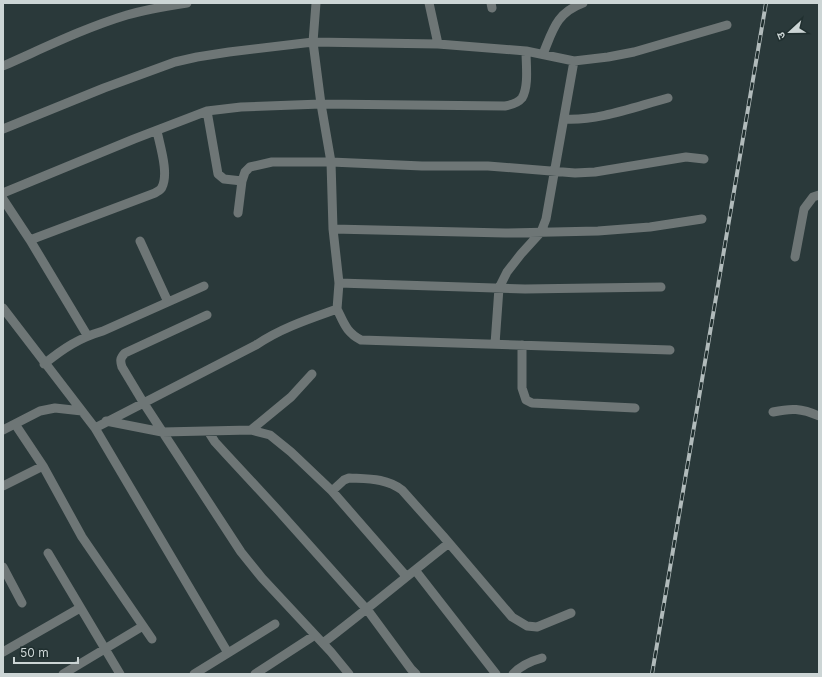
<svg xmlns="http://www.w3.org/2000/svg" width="822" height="677" font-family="Inter,'Noto Sans Devanagari',sans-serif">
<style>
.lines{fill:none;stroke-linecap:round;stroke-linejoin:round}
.minor{stroke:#6e7676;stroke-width:9}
.rail-casing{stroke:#b1bbbb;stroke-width:4}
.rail{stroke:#202f2f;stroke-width:2.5;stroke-dasharray:8;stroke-linecap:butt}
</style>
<rect width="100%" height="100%" fill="#2a393a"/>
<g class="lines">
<path class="minor" d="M429,3L438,44
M491,3L492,8
M543,54C553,30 556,13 583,3
M3,66C44,48 84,28 127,15C147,9 167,6 187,3
M207,111L218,174L224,179L242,181
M564,119C599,121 634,107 668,98
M3,129L104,88L175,62L197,57L229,52L313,42L438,44L526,51L574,61L608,57L634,52L727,25
M3,193L134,139L207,111L241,107L321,104L505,106C511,105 518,103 522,98C529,87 526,64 526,51
M3,199L30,240L87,335
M238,213L242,181L245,172L250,167L272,162H331L422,166H488L575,173L595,172L686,157L704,159
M333,229L505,233L598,231L650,227L702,219
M30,240L155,193C158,191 161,190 162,187C169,173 160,146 157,131
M140,241L168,302
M795,257L804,209L813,197L819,195
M339,283L525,289L661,287
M3,308L95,428L228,653
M337,309C344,323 346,332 361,340L670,350
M207,315L125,353C120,358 120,361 122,367L143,402L241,552L262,578L331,652L349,674
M495,344L499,288L507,272L521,254L541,232L546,219L574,61
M522,345V388L526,400L532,403L635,408
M44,364C64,348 79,338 103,331L204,286
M773,412C791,408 801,408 819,416
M106,421L162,432L251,430L270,435L291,452L332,491L406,576
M15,424L43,466L82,537L152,639
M95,428L256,345C281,328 309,319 337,309L339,283L333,229L331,162L321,104L313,42L316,3
M3,430L40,411L55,408L82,411
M251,430L291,397L312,374
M208,431L215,442L226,454L276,508L369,612L411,669L416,674
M3,486L43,466
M332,491L344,480L349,478C369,479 386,478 402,490L443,536L512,617L527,626L537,627L571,613
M48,553L120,674
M3,567L22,603
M415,570L496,674
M323,643C365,611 407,576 449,543
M3,652L80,608
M63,674L143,626
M194,674L275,624
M255,674L315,635
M513,674C521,665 531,661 542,658"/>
<defs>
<path id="rail" d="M652,674L766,3"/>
</defs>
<use href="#rail" class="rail-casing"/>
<use href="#rail" class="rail"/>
</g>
<rect width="822" height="677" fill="none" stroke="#ccd5d5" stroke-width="8"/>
<g transform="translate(790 32) rotate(248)" stroke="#202f2f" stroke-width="3" paint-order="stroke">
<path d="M0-3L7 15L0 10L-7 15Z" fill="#ccd5d5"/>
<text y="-6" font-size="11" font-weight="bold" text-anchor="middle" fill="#ccd5d5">उ</text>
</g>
<path d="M14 657v6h64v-6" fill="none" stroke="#ccd5d5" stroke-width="2"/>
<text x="20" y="657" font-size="12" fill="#ccd5d5" stroke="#202f2f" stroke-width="3" paint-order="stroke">50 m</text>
</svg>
